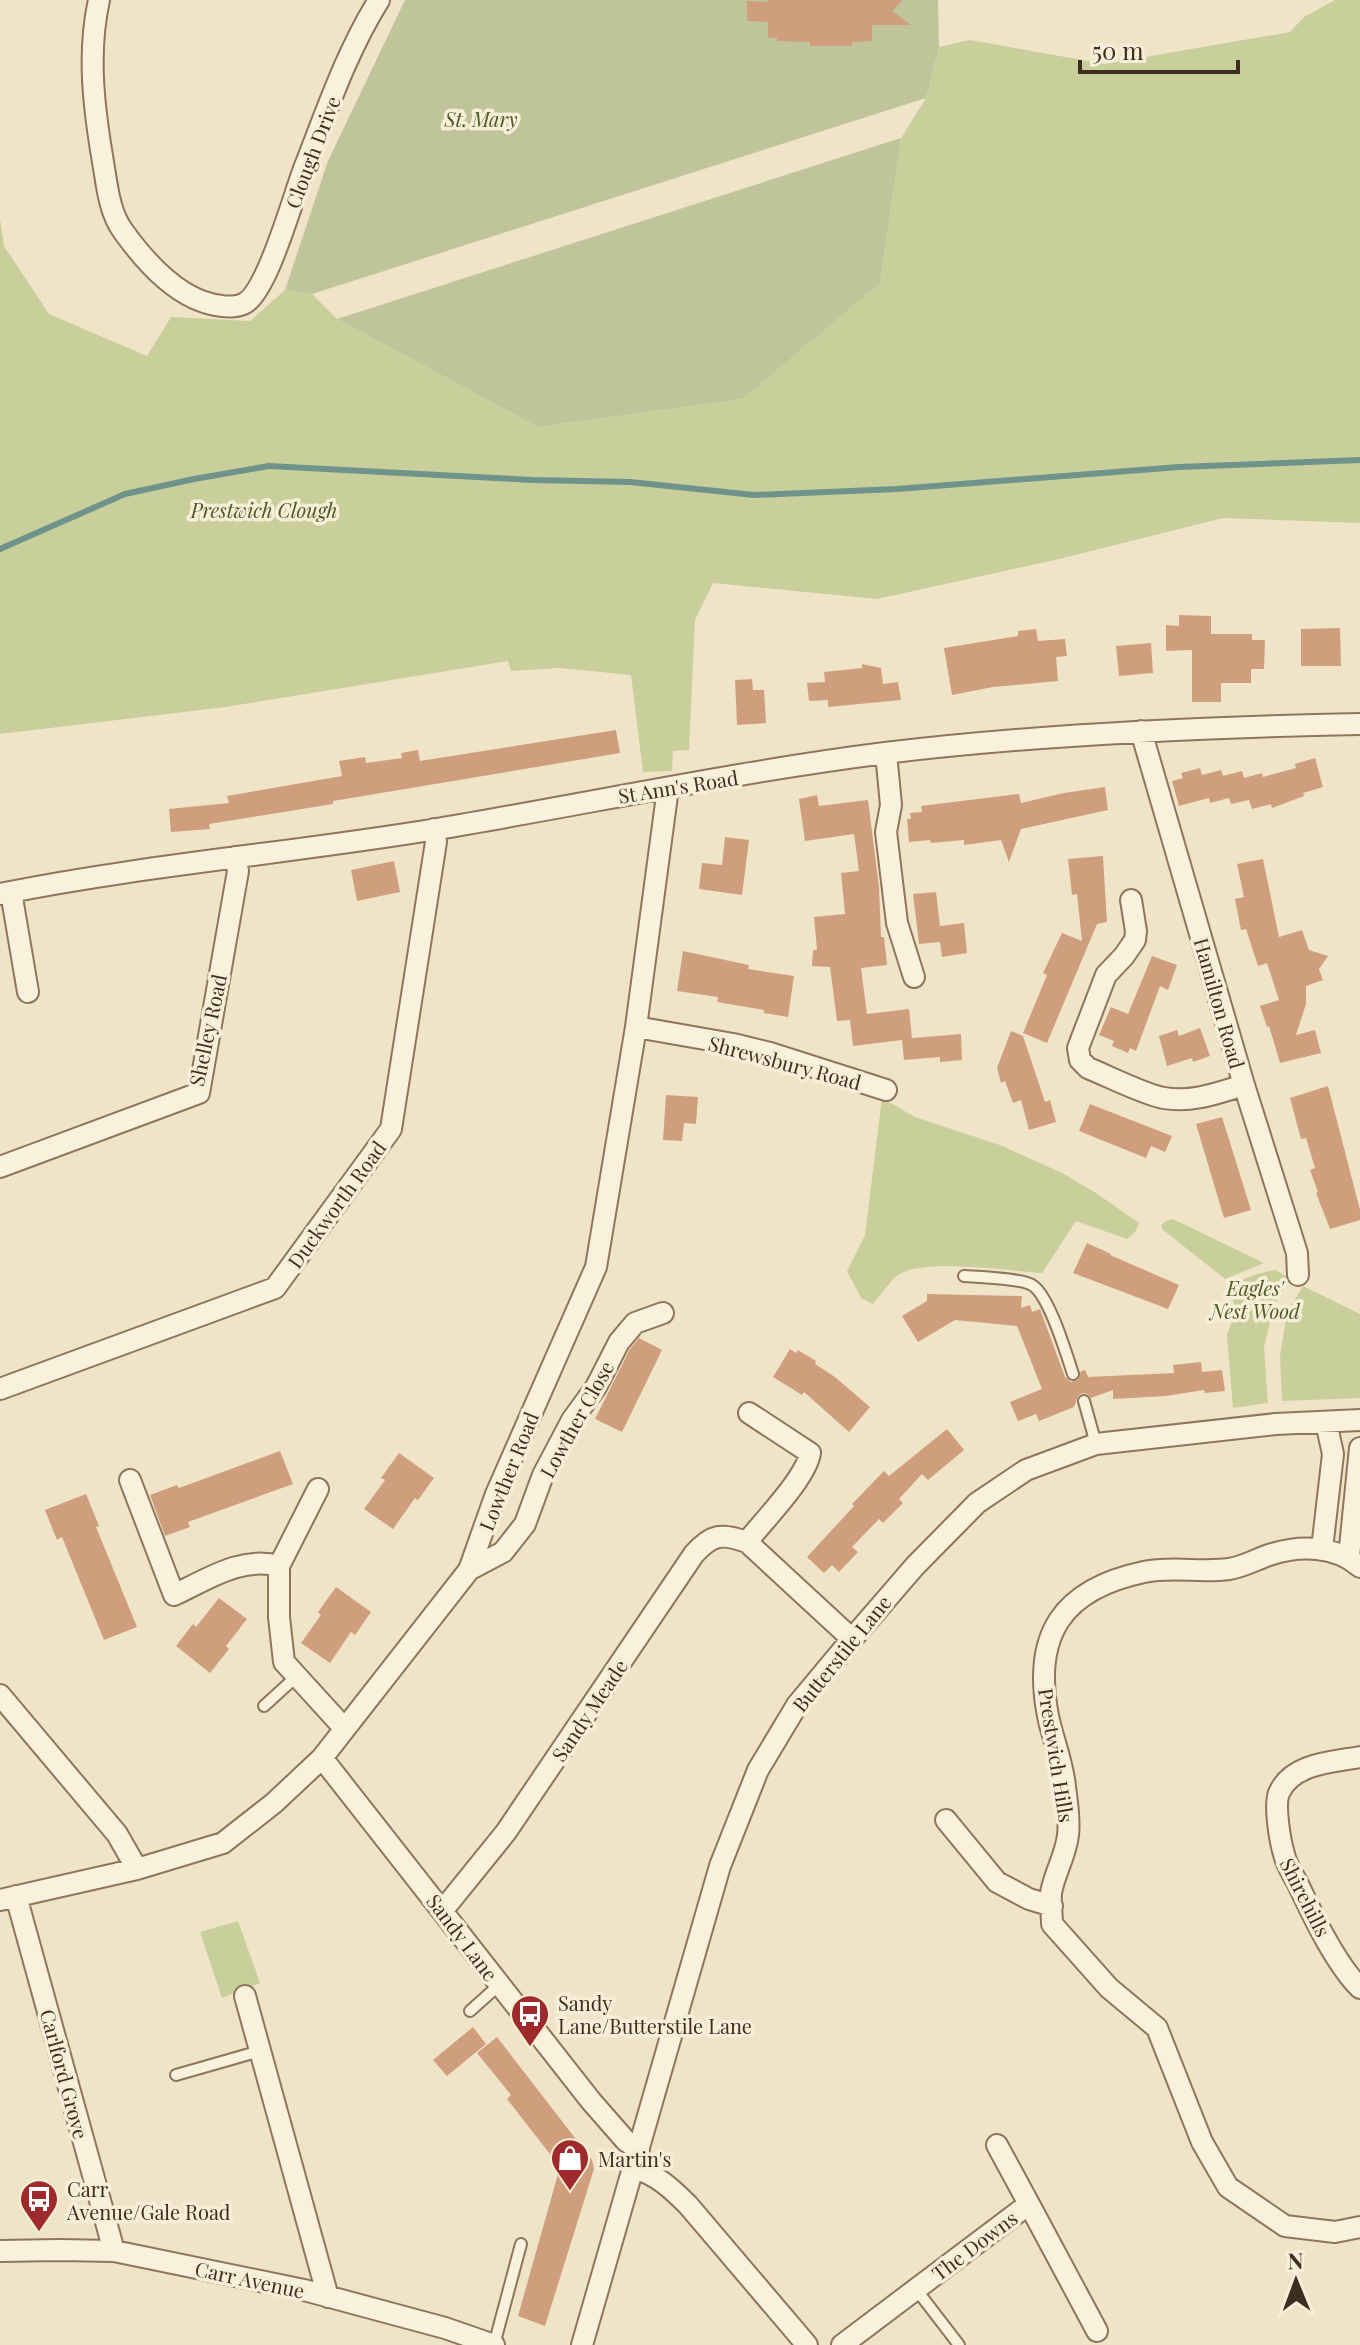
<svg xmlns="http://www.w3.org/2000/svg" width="1360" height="2345" font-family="'Playfair Display',serif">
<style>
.green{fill:#c9cf9b}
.cemetery{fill:#bfc49a}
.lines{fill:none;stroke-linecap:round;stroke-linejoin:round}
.stream{stroke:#6f938a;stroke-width:6}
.building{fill:#cf9f7d}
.lane-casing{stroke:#8d765c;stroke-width:14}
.street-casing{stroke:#8d765c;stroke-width:24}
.lane{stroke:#faf1dc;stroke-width:10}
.street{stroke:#faf1dc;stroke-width:20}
.labels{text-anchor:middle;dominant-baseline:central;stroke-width:7;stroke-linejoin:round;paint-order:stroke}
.park-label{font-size:20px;font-style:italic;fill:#4d5a26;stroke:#f7eed8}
.street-label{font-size:20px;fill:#3d2e20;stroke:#f7eed8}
.poi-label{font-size:20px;fill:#3d2e20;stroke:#f7eed8;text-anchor:start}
</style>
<rect width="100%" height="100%" fill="#f0e4c8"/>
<path class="green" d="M1335,0H1360V523L1223,518L1055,560L877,599L713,583L695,620L689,750L673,751L672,771L643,772L631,675L559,668L511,671L508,661L226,707L0,734V219L4,246L49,314L147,356L171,317L250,321L285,290L312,294L337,319L538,427L743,399L880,283L901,138L926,98L939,47L970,40L1105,64L1290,32L1304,17Z
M882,1098L915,1117L1000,1145L1062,1173L1096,1193L1139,1223L1135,1232L1127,1239L1076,1221L1042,1273C1010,1271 922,1258 898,1275C889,1282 881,1295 873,1304L861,1298L847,1271L865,1235Z
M1170,1219L1175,1220L1264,1263L1225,1279L1162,1229V1224Z
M1275,1270L1290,1278L1274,1305L1264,1347L1268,1403L1233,1408L1227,1335L1237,1308C1217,1282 1255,1274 1275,1270Z
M1303,1286L1360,1314V1398L1282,1401L1280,1355L1287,1313Z
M238,1921L260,1983L222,1998L200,1932Z"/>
<path class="cemetery" d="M405,0H938L939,47L926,98L312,294L285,290L328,161Z
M901,138L880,283L743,399L538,427L337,319Z"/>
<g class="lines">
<path class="stream" d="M0,549L125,494L194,479L269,466L533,480L630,482L754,495L897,489L1179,467L1360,460"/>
</g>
<path class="building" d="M768,0H903L892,11L911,25H872V41L852,42V46H810V42L777,41V38H768V22L747,21V1L768,2Z
M1179,615L1211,616V634H1252V640H1265L1264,669H1251V683H1221V702H1192V650L1166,651V625L1179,626Z
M1340,628L1341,666H1301V629Z
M1036,629L1038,641L1065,639L1067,656L1056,657L1058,681L993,687L952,695L944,648L1018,636V631Z
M1151,643L1153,673L1119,676L1116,646Z
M862,664L881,668L883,684L898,682L901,700L828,707V700L809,701L807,683L825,682L824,672L862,668Z
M752,679L753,690H764L766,723L737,725L735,680Z
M616,730L620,753L333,801V804L209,824L210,829L171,832L169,809L229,803L227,796L342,776L339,761L365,757L366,763L402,758L401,753L418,750L420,761Z
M1315,758L1323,787L1303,793L1304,796L1272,808L1271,804L1252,809L1249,800L1231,804L1229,798L1210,803L1209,798L1179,806L1172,781L1183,778L1181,773L1200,768L1202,775L1221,770L1223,776L1242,771L1244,778L1262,773L1263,777L1296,768L1295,764Z
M1105,787L1108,810L1021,829L1009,862L1001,840L964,845V840L931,843L930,840L909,842L907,819H911L910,813L922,812L921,806L1019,794L1021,803L1064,793Z
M817,795L819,806L868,800L879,887L881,937H884L887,965L861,968L867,1014L909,1009L912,1038L961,1034L962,1060L940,1062V1057L904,1060L902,1040L853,1046L850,1020L837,1021L830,967L812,966L813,950H817L814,917L845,914L841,873L859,871L854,834L805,841L799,799Z
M725,837L749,840L742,895L699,889L702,863L722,865Z
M1103,856L1107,922L1097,924L1047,1043L1023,1033L1047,975L1043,973L1062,933L1082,941L1077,894L1072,895L1068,859Z
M1263,859L1279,937L1302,930L1309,950L1328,956L1319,969L1323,980L1306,986V1004L1296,1035L1315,1030L1321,1053L1280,1063L1269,1026L1267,1027L1260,1006L1279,1000L1267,963L1258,966L1246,929L1241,930L1235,899L1244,897L1237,864Z
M394,861L400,892L357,901L351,870Z
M936,892L940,926L964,923L967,953L942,957L940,942L919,944L913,894Z
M683,951L749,965L748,969L794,976L788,1017L764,1013V1010L717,1002L718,997L677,991Z
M1152,956L1177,965L1168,990L1160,986L1136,1051L1130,1048L1128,1053L1112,1046L1114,1041L1099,1035L1111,1007L1128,1014Z
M1200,1028L1210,1056L1193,1062L1192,1058L1167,1066L1159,1036L1177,1030L1179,1036Z
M1011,1031L1023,1036L1045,1102L1050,1100L1056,1122L1029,1130L1021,1100L1013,1103L1005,1081L1001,1083L997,1068Z
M1328,1086L1360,1210V1220L1330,1229L1316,1193L1318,1192L1310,1170L1315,1168L1306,1138L1301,1139L1290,1098Z
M666,1095L698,1097L696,1124L684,1123L682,1141L663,1140Z
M1090,1104L1172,1136L1165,1152L1151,1146L1146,1158L1079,1131Z
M1222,1117L1251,1210L1224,1218L1196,1124Z
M1087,1243L1111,1254L1110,1255L1179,1285L1168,1309L1073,1273Z
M927,1294L1022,1296L1021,1308L1030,1305L1032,1312L1040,1309L1065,1377L1071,1382L1078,1380L1081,1371L1085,1370L1088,1377L1174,1373L1173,1365L1201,1362L1202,1372L1222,1370L1225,1391L1205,1393L1204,1390L1166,1396L1113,1399V1390L1091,1398L1087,1394L1083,1393L1078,1396L1074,1407L1039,1421L1036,1414L1018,1421L1010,1402L1042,1389L1017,1326L955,1320L918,1342L902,1316L927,1301Z
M639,1338L662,1350L622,1432L595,1419L630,1349Z
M790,1349L796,1353L798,1350L816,1361L815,1364L835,1377L870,1407L849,1432L804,1392L802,1395L773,1377Z
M947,1429L964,1450L928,1480L922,1474L899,1499L903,1503L883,1523L879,1519L852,1547L858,1552L839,1572L832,1565L824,1573L807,1557L854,1506L852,1504L884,1471L889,1476Z
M280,1451L293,1484L188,1522L190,1527L165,1536L150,1495L177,1485L179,1488Z
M399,1453L434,1478L418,1500L415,1498L393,1529L364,1509L385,1480L381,1478Z
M86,1494L99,1526L96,1527L137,1627L104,1640L62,1537L57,1540L45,1510Z
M336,1587L371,1612L355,1635L351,1632L330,1663L301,1643L321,1615L318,1612Z
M219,1598L247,1619L226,1646L229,1649L210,1673L176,1646L193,1624L196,1627Z
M473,2027L486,2044L447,2076L433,2060Z
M497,2037L592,2160L594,2169L545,2326L518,2316L560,2167L507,2099L511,2095L477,2053Z"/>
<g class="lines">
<defs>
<path id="lane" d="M964,1276C979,1277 1019,1278 1032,1285C1049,1295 1066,1353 1073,1374
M1084,1401L1096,1444
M264,1706L297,1676
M470,2011L499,1985
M176,2075L260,2051
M916,2289L959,2345
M494,2345L521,2244"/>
<path id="street" d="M99,0C87,54 94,109 103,162C107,185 109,212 123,231C146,263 180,302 222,306C228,307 239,307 245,303C268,290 294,194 305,166C327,110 347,51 379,0
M1141,731L1244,1085L1297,1253L1298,1275
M886,753L891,805L886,832L897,923L914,977
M11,892L28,992
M0,894C144,865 291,853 437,829C586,804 735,772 885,753C1043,734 1202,727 1360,724
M1131,900L1136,931L1135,940L1124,956L1106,975L1078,1048L1080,1060L1088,1068C1108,1076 1145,1095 1164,1098C1192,1103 1218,1093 1244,1085
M636,1027L733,1044L770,1053L886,1090
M0,1167L199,1093L238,871L235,857
M0,1389L275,1288L391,1129L436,842L434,829
M130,1480L174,1595C208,1579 241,1556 279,1566V1617L284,1662L345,1729
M747,1542C764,1520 806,1478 810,1453L749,1413
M1322,1549L1333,1454L1326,1422
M1349,1557L1360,1448
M279,1566L318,1489
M1360,1567C1336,1545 1299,1545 1269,1555C1255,1560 1243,1567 1229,1569C1201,1573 1172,1566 1144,1572C1063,1589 1032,1634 1048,1716C1053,1740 1063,1763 1065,1787C1067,1802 1070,1820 1068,1835C1066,1855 1054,1874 1051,1893C1050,1903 1052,1914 1052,1924L1109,1988L1157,2028L1202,2142L1228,2187L1285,2226L1335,2232L1360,2227
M469,1570L503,1552L525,1524L543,1475L572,1420L596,1387L619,1342L635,1323L663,1313
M0,1695L117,1834L137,1869
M1360,1757C1333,1762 1292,1763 1279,1793C1274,1805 1280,1841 1284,1854C1286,1864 1292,1873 1297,1882C1312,1914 1335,1963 1360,1988
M322,1758L591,2101L626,2141L639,2149
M946,1820L997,1882L1029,1899L1052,1906
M16,1896L114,2251
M0,1900L137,1869L223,1843L274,1803L322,1758L469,1570L496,1494L596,1267L636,1027L668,788
M443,1910L506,1832L694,1554C712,1534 722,1533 747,1542L852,1639
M245,1996L328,2297
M997,2145L1029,2204
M634,2168C657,2175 671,2188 688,2205L807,2345
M0,2251L59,2250L114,2251L304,2290L445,2328L494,2345
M582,2345L720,1866L758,1770L797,1705L852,1639L915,1566L977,1503L1026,1470L1096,1444L1276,1424L1360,1420
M842,2345L1029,2204L1097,2331"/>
</defs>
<use href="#lane" class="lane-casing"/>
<use href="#street" class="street-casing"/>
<use href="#lane" class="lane"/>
<use href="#street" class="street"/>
</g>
<defs>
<symbol id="bus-pin" viewBox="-11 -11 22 30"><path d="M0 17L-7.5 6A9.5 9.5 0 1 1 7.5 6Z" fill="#9e2a2b" stroke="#f7eed8"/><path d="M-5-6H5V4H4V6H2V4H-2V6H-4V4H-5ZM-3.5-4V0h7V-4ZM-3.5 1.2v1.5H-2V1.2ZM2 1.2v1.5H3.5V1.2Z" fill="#fff"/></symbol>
<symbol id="shop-pin" viewBox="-11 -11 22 30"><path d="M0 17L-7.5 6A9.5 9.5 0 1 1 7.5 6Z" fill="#9e2a2b" stroke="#f7eed8"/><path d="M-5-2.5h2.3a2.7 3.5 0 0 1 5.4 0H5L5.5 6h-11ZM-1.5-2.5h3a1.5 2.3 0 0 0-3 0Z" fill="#fff"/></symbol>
</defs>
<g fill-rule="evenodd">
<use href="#bus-pin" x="508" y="1992" width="44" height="60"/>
<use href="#shop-pin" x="548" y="2136" width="44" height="60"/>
<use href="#bus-pin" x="17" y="2177" width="44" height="60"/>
</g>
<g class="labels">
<g class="park-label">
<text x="481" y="118">St. Mary</text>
<text x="264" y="509">Prestwich Clough</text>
<text x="1255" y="1287">Eagles'<tspan x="1255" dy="23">Nest Wood</tspan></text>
</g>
<g class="street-label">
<text transform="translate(312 152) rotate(-69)">Clough Drive</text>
<text transform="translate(678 786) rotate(-9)">St Ann's Road</text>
<text transform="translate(1220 1003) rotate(74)">Hamilton Road</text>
<text transform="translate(207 1030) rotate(-78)">Shelley Road</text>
<text transform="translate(785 1062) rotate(15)">Shrewsbury Road</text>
<text transform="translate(336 1204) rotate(-54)">Duckworth Road</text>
<text transform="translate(576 1419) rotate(-61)">Lowther Close</text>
<text transform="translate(508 1471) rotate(-68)">Lowther Road</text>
<text transform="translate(841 1653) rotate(-51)">Butterstile Lane</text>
<text transform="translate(589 1710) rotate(-56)">Sandy Meade</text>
<text transform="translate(1057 1755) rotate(81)">Prestwich Hills</text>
<text transform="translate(1306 1897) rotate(63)">Shirehills</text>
<text transform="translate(463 1937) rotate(53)">Sandy Lane</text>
<text transform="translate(65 2074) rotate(75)">Carlford Grove</text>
<text transform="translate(974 2245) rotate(-37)">The Downs</text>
<text transform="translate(250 2279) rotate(12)">Carr Avenue</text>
</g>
<g class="poi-label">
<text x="558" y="2002">Sandy<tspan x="558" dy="23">Lane/Butterstile Lane</tspan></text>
<text x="598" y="2158">Martin's</text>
<text x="67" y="2188">Carr<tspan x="67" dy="23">Avenue/Gale Road</tspan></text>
</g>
</g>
<g transform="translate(1296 2281) rotate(359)" stroke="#f7eed8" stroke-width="6" paint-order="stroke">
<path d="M0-6L14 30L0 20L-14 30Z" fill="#3d2e20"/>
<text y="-12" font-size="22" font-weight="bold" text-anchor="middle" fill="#3d2e20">N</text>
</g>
<path d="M1080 60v12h158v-12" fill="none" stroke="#3d2e20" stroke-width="4"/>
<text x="1092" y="60" font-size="24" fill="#3d2e20" stroke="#f7eed8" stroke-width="6" paint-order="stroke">50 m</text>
</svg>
